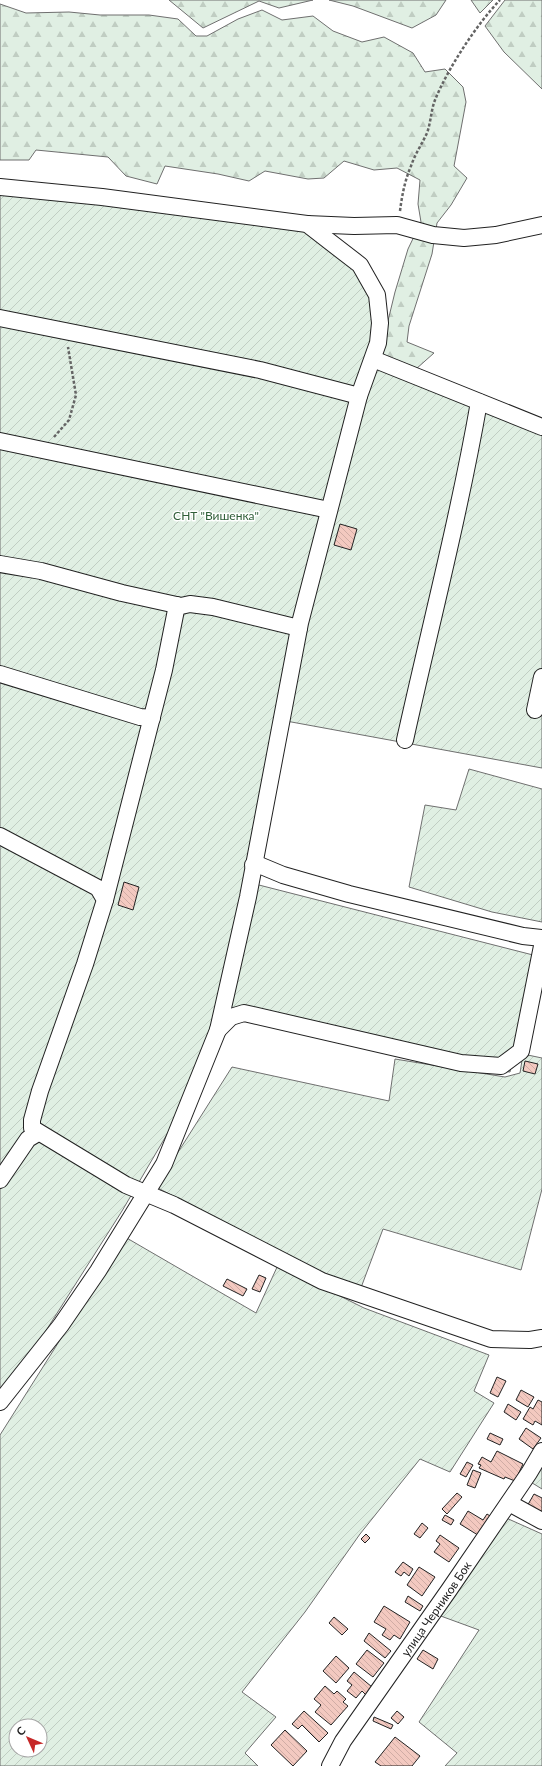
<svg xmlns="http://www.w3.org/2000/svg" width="542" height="1766" font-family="Lato,sans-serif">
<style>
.forest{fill:url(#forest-firs);stroke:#6f6f6f}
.garden{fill:url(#garden-furrows);stroke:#6f6f6f;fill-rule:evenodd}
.building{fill:url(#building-back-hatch);stroke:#222}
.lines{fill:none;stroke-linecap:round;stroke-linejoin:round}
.minor-casing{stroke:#222;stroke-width:18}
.path{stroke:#646464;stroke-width:2.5;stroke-dasharray:3 2;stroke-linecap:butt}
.minor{stroke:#fff;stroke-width:16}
.labels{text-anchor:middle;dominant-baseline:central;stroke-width:3;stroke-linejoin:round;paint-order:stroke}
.park-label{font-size:12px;fill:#2f5e38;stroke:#fff}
.street-label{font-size:12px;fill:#222;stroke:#fff}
</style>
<defs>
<pattern id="forest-firs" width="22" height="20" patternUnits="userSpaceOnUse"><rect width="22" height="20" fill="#e0efe3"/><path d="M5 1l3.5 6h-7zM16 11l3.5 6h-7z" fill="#c0cdc2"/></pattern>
<pattern id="garden-furrows" width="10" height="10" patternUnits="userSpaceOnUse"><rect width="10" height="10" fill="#e0efe3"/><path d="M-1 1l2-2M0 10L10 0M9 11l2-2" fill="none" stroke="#c0cdc2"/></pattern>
<pattern id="building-back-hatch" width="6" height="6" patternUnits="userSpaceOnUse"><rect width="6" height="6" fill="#f3c9c0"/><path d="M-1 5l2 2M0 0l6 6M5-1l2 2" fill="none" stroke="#d0aca5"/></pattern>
</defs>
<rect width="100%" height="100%" fill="#fff"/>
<path class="forest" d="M169,0H313L279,8L259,1L203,28Z
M329,0H446L436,15L412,28L353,6Z
M471,0H493L480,13Z
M505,0H542V89L504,52L485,26Z
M0,4L26,13L69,12L100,15H149L178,19L196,36H207L238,19L262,10L282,20L313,16L333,31L362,42L384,37L413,53L425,72L445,69L463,87L466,102L454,166L467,178L451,205L437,223L432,254L409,326L407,342L434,353L416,369L383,355L386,329L395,292L408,249L421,222L418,204L420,180L397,168L374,170L344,161L324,178L308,179L265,171L249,181L218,174L165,166L157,184L126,176L108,157L36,150L29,160H0Z"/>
<path class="garden" d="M0,191L302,227L355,266L371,295L375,327L368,361L542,432V768L286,721L255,884L533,955L510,1072L446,1065L246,1018L210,1038L183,1107L122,1211L40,1340L0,1392Z
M469,769L542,789V922L492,912L409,887L425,805L456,810Z
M523,1054L542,1058V1189L521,1270L383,1229L359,1293L156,1187L232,1067L389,1101L395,1059L505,1077L520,1073Z
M125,1237L256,1313L278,1265L364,1308L489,1355L474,1391L494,1403L450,1472L420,1459L360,1534L305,1612L242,1692L276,1717L245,1753L258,1766H0V1435ZM16,1726H40V1750H16Z
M542,1459V1489L529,1481Z
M504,1517L542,1534V1766H445L457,1753L419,1722L479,1630L438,1615Z"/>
<path class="building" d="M340,524L357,529L351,550L334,545Z
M124,882L139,887L133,910L118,905Z
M525,1061L538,1064L535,1074L523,1071Z
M259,1275L266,1278L260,1292L252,1289Z
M227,1279L247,1289L243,1296L223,1286Z
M497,1377L506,1381L498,1397L490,1393Z
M521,1390L534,1397L528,1407L516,1400Z
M538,1400L542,1402V1425L535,1421L533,1425L523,1419L530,1407L533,1409Z
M508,1404L521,1412L516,1420L504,1412Z
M526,1428L541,1438L533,1449L519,1439Z
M490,1433L503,1439L500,1445L487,1439Z
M497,1451L523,1464L515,1481L505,1477L504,1479L479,1468L481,1465L478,1464L482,1457L491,1462Z
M467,1462L473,1465L466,1477L460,1474Z
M473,1470L481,1473L475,1488L467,1485Z
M457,1493L462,1497L447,1514L442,1509Z
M534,1494L542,1498V1517L526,1508Z
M468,1511L483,1520L487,1514L493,1518L481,1537L460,1524Z
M445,1515L454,1520L451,1525L442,1520Z
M422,1523L428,1528L420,1538L414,1534Z
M366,1534L370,1538L365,1543L361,1539Z
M440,1535L459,1548L449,1562L434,1552L440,1544L436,1541Z
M403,1562L413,1569L409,1576L404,1572L401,1576L395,1572Z
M419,1567L435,1577L422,1596L407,1585Z
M408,1596L423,1606L420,1611L405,1602Z
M384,1606L410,1622L400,1639L394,1635L390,1640L382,1635L386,1629L374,1622Z
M334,1617L348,1629L342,1635L329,1623Z
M369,1633L391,1651L385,1658L364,1641Z
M367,1650L384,1663L373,1677L356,1664Z
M423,1650L438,1659L433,1669L417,1659Z
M336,1656L349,1668L336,1683L323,1671Z
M354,1672L372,1687L366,1695L362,1691L356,1698L347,1691L352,1685L347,1681Z
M325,1686L334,1694L337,1691L346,1699L343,1702L348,1706L331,1725L315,1712L321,1705L314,1699Z
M304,1711L328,1733L319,1742L302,1725L298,1729L292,1724Z
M397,1711L404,1717L398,1724L391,1718Z
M374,1717L393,1725L391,1729L373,1721Z
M285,1730L307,1751L293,1766L271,1745Z
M395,1737L420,1756L412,1766H381L375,1762Z"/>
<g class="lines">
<defs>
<g id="minor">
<path d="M0,187L102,197L307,224L360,265L377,295L380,323L378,343L359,396L300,623L248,897L218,1030L164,1164L98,1271L61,1325L0,1402"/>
<path d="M307,224L354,226L397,225L433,235L464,238L496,235L542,225"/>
<path d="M0,318L260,370L359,396"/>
<path d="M373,359L542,427"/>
<path d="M0,441L329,510"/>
<path d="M0,564L41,571L122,593L181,606L190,604L213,607L299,628"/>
<path d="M0,674L140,717L152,718"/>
<path d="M535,710L542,677"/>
<path d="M405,740C430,627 459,516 479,402"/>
<path d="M0,836L98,888L105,900L85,964L40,1091L32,1120V1128L126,1185L174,1205L322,1281L491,1339L530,1340L542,1338"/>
<path d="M253,865H259L283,875L349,894L523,936L542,938"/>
<path d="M105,900L164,670L177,605"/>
<path d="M218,1030L231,1017L244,1013L461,1063L501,1066L521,1051L542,946"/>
<path d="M0,1180L28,1139L38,1133"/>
<path d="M509,1503L542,1521"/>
<path id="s1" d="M330,1766L343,1741L449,1590L529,1473L542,1451"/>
</g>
</defs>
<use href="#minor" class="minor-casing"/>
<path class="path" d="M400,211C402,195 405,180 411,166C415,154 422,144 427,133C431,122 431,110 435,100C448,68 477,24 500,0
M54,437L69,420L76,395L68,347"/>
<use href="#minor" class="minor"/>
</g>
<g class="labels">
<g class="park-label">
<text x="216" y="515">СНТ "Вишенка"</text>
</g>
<g class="street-label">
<text stroke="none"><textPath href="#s1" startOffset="190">улица Черников Бок</textPath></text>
</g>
</g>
<g transform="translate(28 1738) rotate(314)"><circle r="19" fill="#ffffff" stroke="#a7a7a7"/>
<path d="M0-3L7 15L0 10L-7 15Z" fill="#c62828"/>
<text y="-6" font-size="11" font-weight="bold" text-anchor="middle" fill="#222222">С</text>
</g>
</svg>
